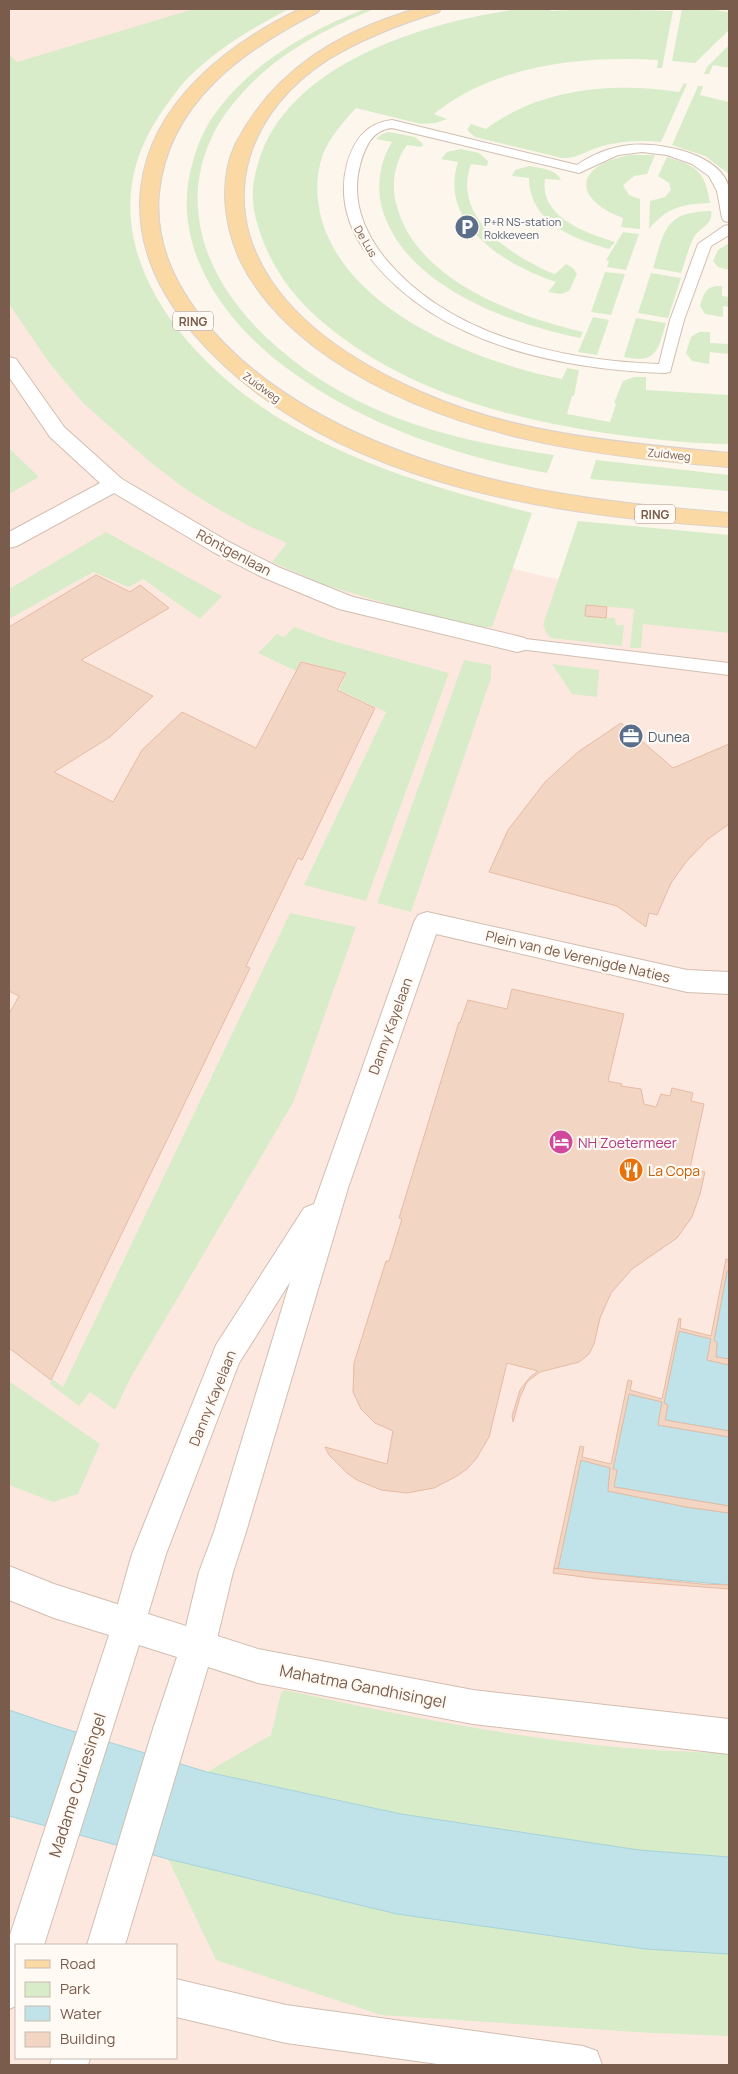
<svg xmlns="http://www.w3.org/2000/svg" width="738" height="2074" font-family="Manrope,sans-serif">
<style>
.commercial{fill:#fde8e0;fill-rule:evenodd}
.green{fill:#d8ecc9}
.water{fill:#bfe3e8;stroke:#a5d3da}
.building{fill:#f3d5c3;stroke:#e6bba3}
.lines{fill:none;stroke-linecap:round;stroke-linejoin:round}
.service-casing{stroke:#d1beb0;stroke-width:2}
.minor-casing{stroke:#d1beb0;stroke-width:2}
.tertiary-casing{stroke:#d1beb0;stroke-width:2}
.primary-casing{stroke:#dad1cd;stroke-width:2}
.service{fill:#fff;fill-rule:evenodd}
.minor{fill:#fff;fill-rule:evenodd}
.tertiary{fill:#fff;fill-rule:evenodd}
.primary{fill:#fbd9a5;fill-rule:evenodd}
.labels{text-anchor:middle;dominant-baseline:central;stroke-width:4.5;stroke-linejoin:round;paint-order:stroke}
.far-service-label{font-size:11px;fill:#4e5e75;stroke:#fffaf3;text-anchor:start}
.far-street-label{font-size:11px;fill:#7a5c4d;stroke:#fffaf3}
.shield{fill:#fffaf3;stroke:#a28b7f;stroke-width:1}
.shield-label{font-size:12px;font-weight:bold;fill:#7a5c4d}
.street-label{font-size:14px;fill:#7a5c4d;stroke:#fffaf3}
.service-label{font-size:14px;fill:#4e5e75;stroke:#fffaf3;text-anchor:start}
.hotel-label{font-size:14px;fill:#b23c85;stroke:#fffaf3;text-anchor:start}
.food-label{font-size:14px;fill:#c56008;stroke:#fffaf3;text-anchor:start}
.near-street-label{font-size:16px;fill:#7a5c4d;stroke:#fffaf3}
</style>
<rect width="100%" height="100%" fill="#fdf6ec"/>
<path class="commercial" d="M9,9H201L9,76Z
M9,273L322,523L552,578L729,605V2065H9ZM16,1945H176V2058H16Z"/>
<path class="green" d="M194,9H289C252,28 215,50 186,80C176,91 167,104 159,116C77,239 186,366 292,426C370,470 447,491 532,513L492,627H474L395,606L322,584L272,562L287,543L251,527L216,508L184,488L150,462L83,403L50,364L9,304V54L17,62Z
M365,9H374C320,31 269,58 232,105C213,128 201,157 198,187C191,285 279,361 358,401C420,432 486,445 554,455L547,473C459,457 366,426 292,372C226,325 167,247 193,161C198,142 207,123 220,107C257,60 310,30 365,9Z
M518,9H549L551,11L589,9L673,11L662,68H657L658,60C582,56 496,64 434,114L447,119L436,123L421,124L356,108C343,122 330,137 323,154C315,176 316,199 322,221C350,313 477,362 562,379L567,368L579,370L574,396H572L567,414L610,422L616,404L614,403L623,381L634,377H646V390L729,395V444C696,444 661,440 627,436C518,422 405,393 320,320C289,293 266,259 256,219C251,200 252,182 258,164C286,63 426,22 518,9Z
M682,9H707L729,12V30L695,63L672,61Z
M729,45V68L713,65L709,74H704L707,67Z
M684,83L687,84L661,142C640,140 619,141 599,147C586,151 576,159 562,158L475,137L467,130L471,124L486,129C540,88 614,82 679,92Z
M698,86H703L700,95L729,102V174L705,156L672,145Z
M389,132L415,137L423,144L422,147L407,145C395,161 391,184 396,203C414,280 515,316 583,332L580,338C508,323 404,286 382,208C376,186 380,161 392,142L376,139L382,134Z
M461,149L479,153L488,161L487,166L471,164C452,217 508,253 549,272L555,274L566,264L573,268L577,274L569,291L561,294L548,292L556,282C506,265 438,225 458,162L441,159L447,152Z
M631,155H655L647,174L634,176L623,185L629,195L640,199V229L621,227L623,218C570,198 576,164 631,155Z
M667,157C697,166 705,171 710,203C681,204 667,208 649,229L650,201L665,197L671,190L669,183L658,176Z
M529,166C540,168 556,169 561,180L545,179C539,217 586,233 615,242L609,249C572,238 530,223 529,178L512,176L515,170Z
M711,211C714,225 698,228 693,239C688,249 685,262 681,273L653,268C665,230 664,212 711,211Z
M623,232L639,234L626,270L607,267L609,261L606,260Z
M729,243V270L718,267L713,261L718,250Z
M605,272L625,274L611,315L591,312Z
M651,273L681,278L668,318L638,313Z
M722,286V296L729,297V307L723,306V317L705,314L700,306C704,293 706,285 722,286Z
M593,317L609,320L597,355L578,352Z
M636,318L666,323C658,350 657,364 624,357Z
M699,332H710V343L729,344V354L710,352L709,364L692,361L686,353L691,337Z
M9,448L39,477L9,494Z
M596,460L729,475V491L590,479Z
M578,521L729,535V633L643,624L641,648H630L634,609L587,605L585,616L615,618L616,625H624L622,646L551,638L547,634L543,625Z
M106,532L222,596L200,619L143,579L129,587L93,572L9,619V589Z
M294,627L333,641L449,673L366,901L304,885L386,712L339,690L347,673L301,661L296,671L258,653L277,634L284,637Z
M464,660L491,665V678L411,912L377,903Z
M552,664L599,670L597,697L572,694Z
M290,913L356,927L294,1101L131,1377L115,1410L90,1392L79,1406L50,1384L52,1379L63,1387Z
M9,1381L100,1444L78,1494L53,1502L9,1485Z
M284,1690C394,1714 504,1736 616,1747C654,1751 692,1751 729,1754V1857L639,1850L401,1814L207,1772L271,1735L281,1693Z
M168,1859L398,1914L645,1949L729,1954V2036L652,2033L381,2015L216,1960Z"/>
<path class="water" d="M727,1271H729V1359L716,1357L717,1342L714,1341Z
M679,1331L711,1339L707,1360L729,1365V1431L665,1420L668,1405L664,1403Z
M629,1394L662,1402L658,1425L729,1437V1506L614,1487L613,1469Z
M581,1460L610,1468L608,1491L686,1507L729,1513V1585L558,1569Z
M9,1710L56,1726L207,1772L401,1814L639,1850L729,1857V1954L645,1949L397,1914L168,1859L9,1816Z"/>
<path class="building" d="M96,575L130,592L140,585L169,608L81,660L153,696L110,737L54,772L113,802L142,750L182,712L256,748L301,662L346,673L337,690L375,708L302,860L298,858L246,966L250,968L51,1380L9,1348V1014L19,996L9,991V627Z
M586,605L607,607L606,618L585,616Z
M621,723L673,768L729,744V824L708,839L686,862L671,883L657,915L649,913L646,927L617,906L489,872L508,830L545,782L578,752Z
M512,989L624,1014L608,1081L622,1084L621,1086L641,1089L644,1104L656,1107L661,1094L670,1096L672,1088L693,1093L691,1101L704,1104L690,1168L705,1172L700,1194L692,1217L677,1238L632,1269L611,1293L600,1318L594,1344L589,1354L579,1362L540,1372L527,1382L520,1397L513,1422L512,1416L520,1390L530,1377L538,1371L507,1363L489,1437L476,1459L467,1469L457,1476L434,1488L407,1493L381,1490L357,1480L347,1473L329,1455L325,1447L387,1464L393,1431L375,1423L361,1409L353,1392L354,1363L386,1261H389L402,1219L399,1218L459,1022L460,1023L468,1000L507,1009Z
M726,1259L729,1260V1271H727L714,1341L717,1342L716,1357L729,1359V1365L707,1360L711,1339L679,1331L664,1403L668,1405L665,1420L729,1431V1437L658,1425L662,1402L629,1394L613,1469L617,1470L614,1487L729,1506V1513L686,1507L608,1491L610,1468L581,1460L558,1569L554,1568L580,1446L584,1447L582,1457L611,1464L628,1380L632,1381L630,1390L662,1399L679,1318L681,1319L680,1328L711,1336Z
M554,1568L701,1584L729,1585V1589L598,1579L553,1573Z"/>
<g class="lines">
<defs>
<path id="service" d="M392,120L577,165C593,154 611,147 630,145C659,142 721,153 729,188C731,198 729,211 729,222L724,221L722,218L717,191L709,176L692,164L667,155L642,152L618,155L579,173L392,128C372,130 365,147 360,165C351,199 363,230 384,257C448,336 562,361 659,364L670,320L698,244L724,226L729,225V235L711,246L684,320L670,372L665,373C561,369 439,345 371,259C349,231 338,199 347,164C354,140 366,123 392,120Z
M517,638L729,663V675L511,648L509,644L511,640Z"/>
<path id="minor" d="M9,357L16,359L64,427L122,479L229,542L278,567L353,597L517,636L525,638L529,644L525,650L517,652L339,609L262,577L213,552L114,493L17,546L9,548V532L100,483L50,437L9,377Z
M427,912L687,970L729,972V994L687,992L436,934L348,1188L246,1532L233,1572L215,1647L210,1659L198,1664L186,1659L181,1647L199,1572L214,1532L290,1282L239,1363L166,1554L141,1637L129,1642L117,1637L112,1625L132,1554L212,1355L216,1345L304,1208L314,1204L414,922L418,915Z"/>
<path id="tertiary" d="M9,1566L54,1584L258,1649L473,1690L729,1719V1754L473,1724L258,1683L208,1667L125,1945H87L152,1732L177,1657L139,1645L44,1945H16V2006L9,2009V1938L109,1635L54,1618L9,1600Z
M176,1979L286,2005L583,2046L597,2051L602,2065H445L286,2043L176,2017Z
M52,2058H90L88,2065H50Z"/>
<path id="primary" d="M300,9H320L318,12C243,50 168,103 159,193C154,245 178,291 211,329C248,372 297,404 348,429C470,487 596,502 729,513V527C545,515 321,482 194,334C158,292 135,243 141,188C151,102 228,44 300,9Z
M416,9H441L439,12C400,24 364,38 329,59C250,109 216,197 270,279C304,331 366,368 421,392C517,435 626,443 729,453V467C591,456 447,437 330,358C294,333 261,302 241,262C224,226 218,180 236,143C274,70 339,31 416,9Z"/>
</defs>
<use href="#service" class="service-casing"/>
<use href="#minor" class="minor-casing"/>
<use href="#tertiary" class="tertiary-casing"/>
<use href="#primary" class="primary-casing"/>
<use href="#service" class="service"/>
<use href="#minor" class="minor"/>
<use href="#tertiary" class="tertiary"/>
<use href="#primary" class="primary"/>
</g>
<defs>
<symbol id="parking-disc" viewBox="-11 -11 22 22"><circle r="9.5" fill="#5c6f8a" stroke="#fffaf3"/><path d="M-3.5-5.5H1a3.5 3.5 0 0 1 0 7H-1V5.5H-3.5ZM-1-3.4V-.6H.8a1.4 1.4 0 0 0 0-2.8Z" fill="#fff"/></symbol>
<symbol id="office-disc" viewBox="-11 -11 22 22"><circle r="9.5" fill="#5c6f8a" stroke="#fffaf3"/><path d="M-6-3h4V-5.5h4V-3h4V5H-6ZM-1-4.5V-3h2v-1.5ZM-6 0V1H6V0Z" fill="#fff"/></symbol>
<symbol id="hotel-disc" viewBox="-11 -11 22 22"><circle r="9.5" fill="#d1479c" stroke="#fffaf3"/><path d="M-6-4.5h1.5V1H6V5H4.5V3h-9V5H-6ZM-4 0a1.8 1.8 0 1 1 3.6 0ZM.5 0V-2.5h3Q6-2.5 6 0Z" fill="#fff"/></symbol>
<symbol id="restaurant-disc" viewBox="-11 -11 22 22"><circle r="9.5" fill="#e8710a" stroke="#fffaf3"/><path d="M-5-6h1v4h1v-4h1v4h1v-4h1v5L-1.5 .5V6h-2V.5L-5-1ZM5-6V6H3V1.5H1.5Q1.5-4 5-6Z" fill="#fff"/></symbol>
</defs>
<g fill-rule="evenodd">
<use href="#parking-disc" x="453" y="213" width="28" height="28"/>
<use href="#office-disc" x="617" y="722" width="28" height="28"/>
<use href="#hotel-disc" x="547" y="1128" width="28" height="28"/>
<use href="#restaurant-disc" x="617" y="1156" width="28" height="28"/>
</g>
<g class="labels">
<g class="far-service-label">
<text x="484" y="221">P+R NS-station<tspan x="484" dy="13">Rokkeveen</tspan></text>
</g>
<g class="far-street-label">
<text transform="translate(366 241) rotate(60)">De Lus</text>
<text transform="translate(262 387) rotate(36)">Zuidweg</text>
<text transform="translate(669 454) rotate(6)">Zuidweg</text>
</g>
<g class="shield">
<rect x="173" y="311.5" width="40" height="19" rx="4"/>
<rect x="635" y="504.5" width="40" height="19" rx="4"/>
</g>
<g class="shield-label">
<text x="193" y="321">RING</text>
<text x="655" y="514">RING</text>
</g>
<g class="street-label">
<text transform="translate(234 552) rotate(28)">Röntgenlaan</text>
<text transform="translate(578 956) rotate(13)">Plein van de Verenigde Naties</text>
<text transform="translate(390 1026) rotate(-70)">Danny Kayelaan</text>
<text transform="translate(212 1398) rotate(-68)">Danny Kayelaan</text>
</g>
<g class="service-label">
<text x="648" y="736">Dunea</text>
</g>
<g class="hotel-label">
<text x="578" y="1142">NH Zoetermeer</text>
</g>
<g class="food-label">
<text x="648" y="1170">La Copa</text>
</g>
<g class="near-street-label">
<text transform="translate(363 1686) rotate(11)">Mahatma Gandhisingel</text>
<text transform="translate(77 1785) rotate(-72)">Madame Curiesingel</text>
</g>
</g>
<rect width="738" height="2074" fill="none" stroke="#7a5c4d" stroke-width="20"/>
<rect x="15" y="1944" width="162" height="115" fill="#fffaf3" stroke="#cabbb1"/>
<rect x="25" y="1960" width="25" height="8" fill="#fbd9a5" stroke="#cabbb1"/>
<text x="60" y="1969" font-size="15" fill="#7a5c4d">Road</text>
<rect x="25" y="1982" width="25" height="15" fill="#d8ecc9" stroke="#cabbb1"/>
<text x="60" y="1994" font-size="15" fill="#7a5c4d">Park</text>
<rect x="25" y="2006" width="25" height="15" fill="#bfe3e8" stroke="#cabbb1"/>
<text x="60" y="2019" font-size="15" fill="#7a5c4d">Water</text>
<rect x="25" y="2032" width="25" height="15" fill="#f3d5c3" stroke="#cabbb1"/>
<text x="60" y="2044" font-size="15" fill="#7a5c4d">Building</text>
</svg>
